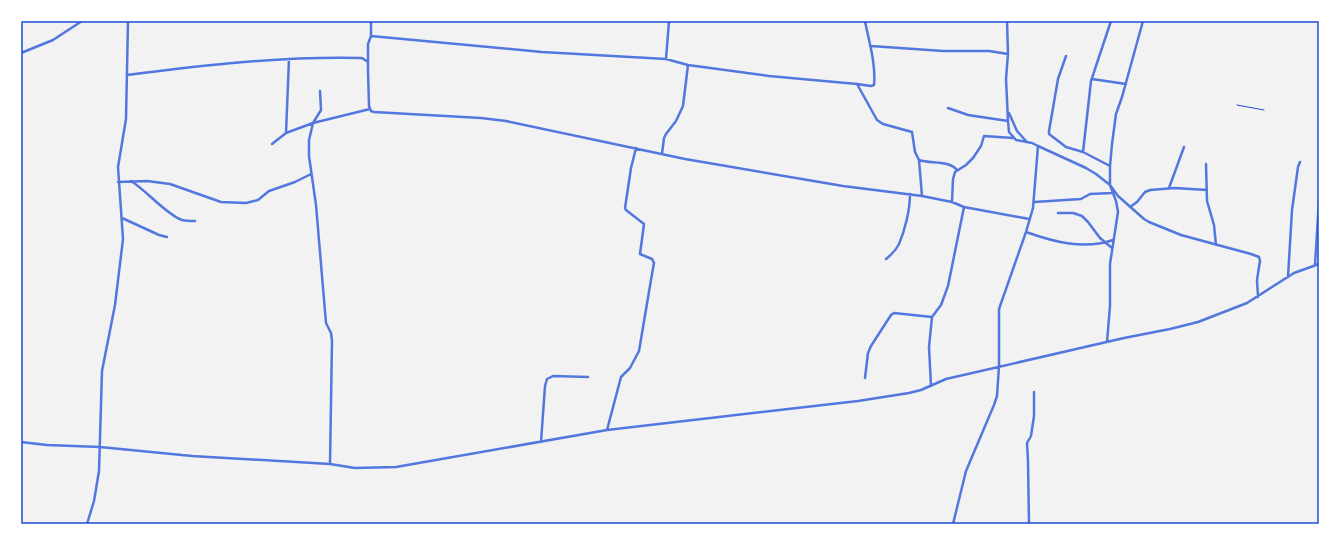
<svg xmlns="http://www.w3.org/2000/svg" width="1340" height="545" font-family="'Open Sans',sans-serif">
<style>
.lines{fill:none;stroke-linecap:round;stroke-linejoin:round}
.path{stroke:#1d4ed8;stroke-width:1}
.minor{stroke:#5277de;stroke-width:2.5}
.neatline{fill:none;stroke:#1d4ed8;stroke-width:1.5}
</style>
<rect width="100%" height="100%" fill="#f2f2f2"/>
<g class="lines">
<path class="path" d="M1237,105L1264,110"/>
<path class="minor" d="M371,21V36L368,44V71L369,106L371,111L374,112L481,118L506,121L685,159L843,186L922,196L952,202L964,207L1029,219
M371,36L542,52L666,59L688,65L769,76L857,84L871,86L874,85C876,63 869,42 865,21
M871,46L943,51H989L1008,54
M21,53L53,40L82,21
M1066,56L1058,79L1049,131V134L1066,147L1083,152L1110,166
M666,59L669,21
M127,75C205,65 283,56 362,58L368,62
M1092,79L1126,84
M857,84L877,120L883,124L912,132L915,152L919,160C930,164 949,160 957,170
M320,91L321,110L313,123L309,140V156L316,205L326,323L331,333L332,341L330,464
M948,108L968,115L1008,121
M1009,113L1017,131L1026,141
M286,133L313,123L370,109
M272,144L286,133L289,59
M1038,146L1086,168L1096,174L1110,185L1118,196L1144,219L1149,222L1181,235L1251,254L1259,257L1260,261L1257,280L1258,297
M1083,152L1091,81L1111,21
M662,154L664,138L666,134L676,121L683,106L688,65
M919,160L922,196
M1206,164L1207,201L1214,225L1216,245
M131,181C147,191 167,215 182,220C186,221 191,221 195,221
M118,182L147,181L170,184L221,202L246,203L258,200L269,191L295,182L311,174
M1169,188L1184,147
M952,202L953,179L955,172L966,165L973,158L981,146L984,136L1013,138
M1034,202L1081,199L1090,194L1112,193
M1130,207L1137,202L1145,192L1150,190L1175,188L1207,190
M1058,213H1073L1082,216L1088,222L1100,238L1112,248
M122,218L159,235L167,237
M1026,232C1054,242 1084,250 1113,240
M886,259C891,255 896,250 899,244C905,230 910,210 910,194
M1315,265L1319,201
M1288,277L1292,210L1298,167L1300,162
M1107,342L1110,306V264L1118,212L1116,201L1110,185V166L1112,144L1116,114L1122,97L1143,21
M865,378L868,353L871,346L891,315L894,313L932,317
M931,386L929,347L932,317L941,305L948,286L964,207
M607,430L621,377L630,368L639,351L652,274L654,263L652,259L640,254L644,224L626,210L625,208L631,168L636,148
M21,442L47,445L100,447L192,456L330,464L355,468L396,467L607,430L858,401L909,393L921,390L946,379L1124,338L1170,329L1198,322L1247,303L1294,273L1319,264
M541,442L545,386L547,379L553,376L588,377
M87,524L94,501L99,471L102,371L115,305L123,239L118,167L126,119L128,21
M953,524L966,471L994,405L997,396L999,366V309L1026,232L1033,208L1038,146L1032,143L1016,140L1009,132L1008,121L1006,79L1008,54L1007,21
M1029,524L1028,461L1027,443L1031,436L1034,416V392"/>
</g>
<rect width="1340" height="545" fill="none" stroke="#ffffff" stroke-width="44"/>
<rect x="22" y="22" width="1296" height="501" class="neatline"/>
</svg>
